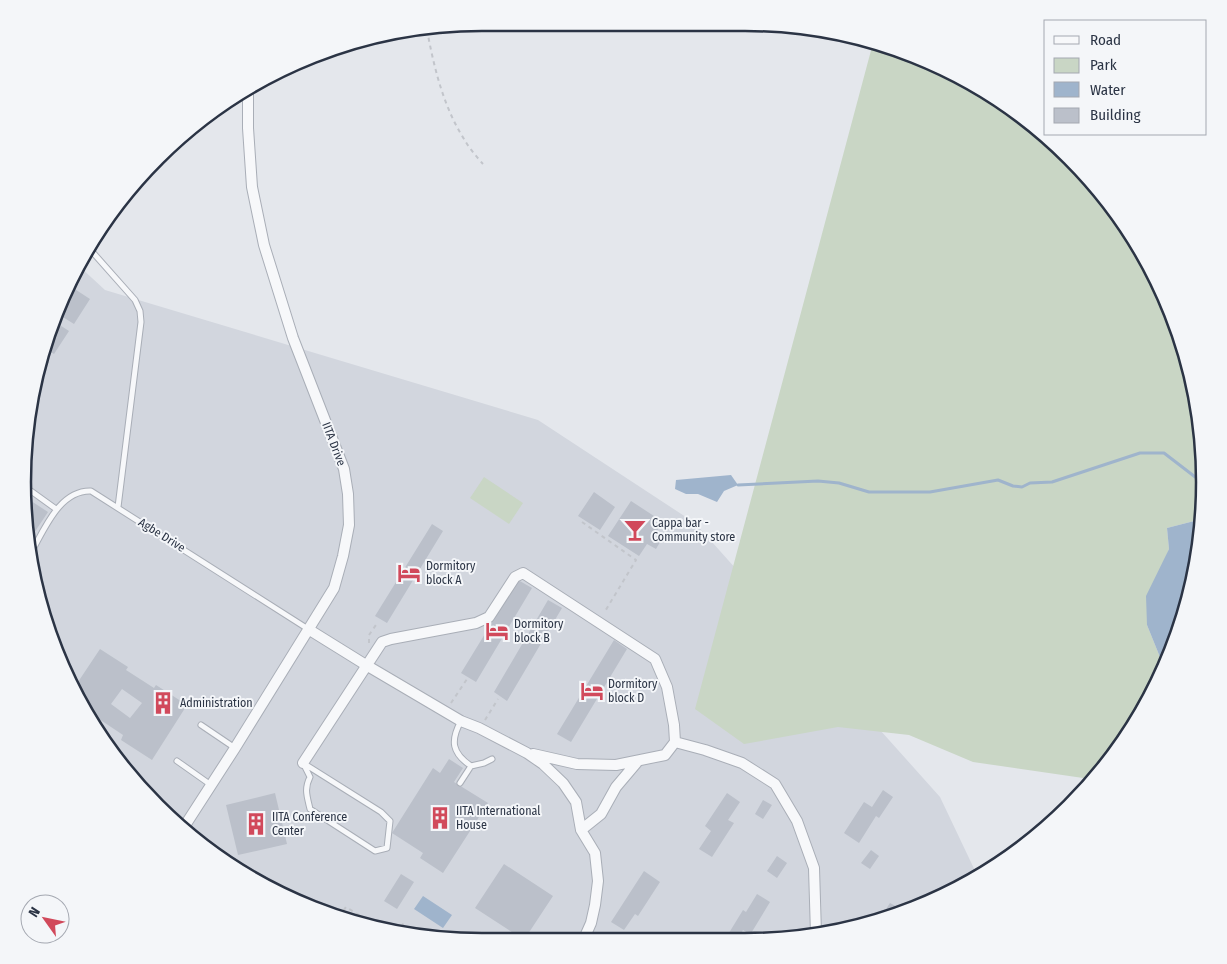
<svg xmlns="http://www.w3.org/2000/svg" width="1227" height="964" font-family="'Fira Sans Condensed',sans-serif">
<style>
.built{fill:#d2d6de}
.green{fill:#c9d6c5}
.water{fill:#9fb4cc}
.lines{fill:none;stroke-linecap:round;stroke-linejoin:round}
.stream{stroke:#9fb4cc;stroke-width:3}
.building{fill:#bbc0ca;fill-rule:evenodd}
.lane-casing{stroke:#a9aeb7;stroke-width:7}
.street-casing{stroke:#a9aeb7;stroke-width:12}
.path{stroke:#c2c5cb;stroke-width:2;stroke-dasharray:4 4;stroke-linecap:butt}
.lane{stroke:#f7f8fa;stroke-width:5}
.street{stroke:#f7f8fa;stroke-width:10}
.labels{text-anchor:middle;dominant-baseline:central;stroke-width:4;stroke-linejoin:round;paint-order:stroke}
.street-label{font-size:12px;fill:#2b3445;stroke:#f4f6f9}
.poi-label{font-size:12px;fill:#2b3445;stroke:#f4f6f9;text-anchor:start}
.rim{fill:none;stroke:#2b3445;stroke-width:2.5}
</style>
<rect width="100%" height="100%" fill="#e4e7ec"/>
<path class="built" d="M79,266L105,290L538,420L695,523L940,797L978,877L864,926L775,940L482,941L393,933L306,907L226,864L137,785L84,712L38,601L23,482L38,363Z"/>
<path class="green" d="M873,43L893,47L975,84L1048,136L1143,253L1180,335L1201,422L1202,519L1167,528L1169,549L1161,569L1147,625L1164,667L1157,685L1117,750L1110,753L1090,779L973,762L909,735L838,727L744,744L695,709Z
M484,477L523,503L509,524L470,498Z"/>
<path class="water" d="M731,475L738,485L724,491L717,502L698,494H686L675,489L676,480Z
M1202,519L1189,601L1164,667L1147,625L1146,596L1169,549L1167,528Z
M423,896L452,915L443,928L414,909Z"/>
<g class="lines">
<path class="stream" d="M738,485L818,481L839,483L869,492H930L998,480L1013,486L1022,487L1030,483L1052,482L1140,453H1164L1203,483"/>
</g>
<path class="building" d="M70,286L90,299L74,324L58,314Z
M55,322L69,331L54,354L44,348Z
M41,357L49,362L36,383L38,363Z
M594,492L615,507L600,530L578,516Z
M25,497L48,512L30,539Z
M631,501L654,516L651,521L660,526L656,533L663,537L656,549L647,544L639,556L608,536Z
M432,524L443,531L387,623L375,616Z
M518,580L532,588L476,682L461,673Z
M548,600L562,608L507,701L494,692Z
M614,640L627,649L571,742L557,734Z
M100,649L128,667L126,670L154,688L156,685L187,705L152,760L121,740L123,735L96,717L93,722L84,711L74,688ZM122,689L142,703L130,718L111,704Z
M449,759L463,768L454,782L488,803L443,873L420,858L423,853L392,833L433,768L440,773Z
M883,790L893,797L879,818L876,816L859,843L844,833L864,802L872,807Z
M275,793L287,844L238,855L226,805Z
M727,793L740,802L728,820L734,823L712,857L699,849L711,831L705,826Z
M763,800L772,805L763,819L755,814Z
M871,850L879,856L870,869L861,863Z
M777,856L787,863L777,878L767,871Z
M504,864L553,896L524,940L475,908Z
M644,871L660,882L638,916L635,914L624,930L611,922Z
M401,874L414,882L397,909L384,901Z
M757,894L770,902L750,935L743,930L737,941H724L743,910L746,912Z
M890,903L899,908L896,912L879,920Z"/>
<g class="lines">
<defs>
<path id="lane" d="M88,247L135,300L140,311L141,322L118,507
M23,488L31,491L56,509
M32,551C45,528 60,490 91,491L308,629
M201,725L235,748
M177,761L211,785
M303,763L381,812L390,821L387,848L375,851L310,809C307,796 304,789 310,777Z
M471,766L484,763L492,759
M460,783L471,766C452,753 450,741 461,721"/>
<path id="street" d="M308,629L366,665L461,721L479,728L527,753L543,764L563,783L576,802L581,830L595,853L598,881L595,905L591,923L583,941
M533,754L577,764L616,765L665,755L675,742L705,750L742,763L775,784L797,821L814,868L816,934
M303,763L382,642L391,639L476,623L489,617L515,577L523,573L655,659L667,687L674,725L675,742
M184,827L235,748L334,588L343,556L349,525L348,494L344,469L293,338L264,245L252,187L248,128V88
M581,830L601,814L616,787L638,761"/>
</defs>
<use href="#lane" class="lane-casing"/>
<use href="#street" class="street-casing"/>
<path class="path" d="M427,30C434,67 443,106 464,139C469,148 476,156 483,164
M582,522L636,560L604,613
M369,643V635L378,622
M451,703L467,679
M485,720L498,699
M339,917L346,907L381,929
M396,933L404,923"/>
<use href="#lane" class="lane"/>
<use href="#street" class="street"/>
</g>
<defs>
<symbol id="bar-bare" viewBox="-9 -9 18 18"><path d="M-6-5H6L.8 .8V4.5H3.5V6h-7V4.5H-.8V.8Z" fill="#d1495b" stroke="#f4f6f9" stroke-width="2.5" paint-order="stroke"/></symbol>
<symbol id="hotel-bare" viewBox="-9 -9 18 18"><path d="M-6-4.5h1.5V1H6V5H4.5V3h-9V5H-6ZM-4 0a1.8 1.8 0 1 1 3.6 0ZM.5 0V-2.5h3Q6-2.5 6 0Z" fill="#d1495b" stroke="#f4f6f9" stroke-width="2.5" paint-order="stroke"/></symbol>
<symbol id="building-bare" viewBox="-9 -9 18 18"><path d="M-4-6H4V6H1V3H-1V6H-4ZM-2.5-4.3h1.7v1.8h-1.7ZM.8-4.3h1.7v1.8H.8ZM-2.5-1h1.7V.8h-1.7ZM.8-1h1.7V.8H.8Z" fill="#d1495b" stroke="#f4f6f9" stroke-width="2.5" paint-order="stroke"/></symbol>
</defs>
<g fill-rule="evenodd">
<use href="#bar-bare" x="619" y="514" width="32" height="32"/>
<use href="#hotel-bare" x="393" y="557" width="32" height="32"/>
<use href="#hotel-bare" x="481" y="615" width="32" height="32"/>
<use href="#hotel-bare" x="576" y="675" width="32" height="32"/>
<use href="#building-bare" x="147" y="687" width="32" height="32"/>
<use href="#building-bare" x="424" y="802" width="32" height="32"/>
<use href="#building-bare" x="240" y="808" width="32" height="32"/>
</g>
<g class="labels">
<g class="street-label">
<text transform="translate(334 444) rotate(69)">IITA Drive</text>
<text transform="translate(162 535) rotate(32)">Agbe Drive</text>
</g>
<g class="poi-label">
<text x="652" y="523">Cappa bar -<tspan x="652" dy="14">Community store</tspan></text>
<text x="426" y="566">Dormitory<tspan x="426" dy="14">block A</tspan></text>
<text x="514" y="624">Dormitory<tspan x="514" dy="14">block B</tspan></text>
<text x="608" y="684">Dormitory<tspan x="608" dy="14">block D</tspan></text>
<text x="180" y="703">Administration</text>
<text x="456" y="811">IITA International<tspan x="456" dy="14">House</tspan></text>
<text x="272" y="817">IITA Conference<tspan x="272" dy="14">Center</tspan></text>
</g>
</g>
<path d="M0 0H1227V964H0ZM482 31H745A451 451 0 0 1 1196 482V482A451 451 0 0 1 745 933H482A451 451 0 0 1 31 482V482A451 451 0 0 1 482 31Z" fill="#f4f6f9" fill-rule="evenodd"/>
<path class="rim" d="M482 31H745A451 451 0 0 1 1196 482V482A451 451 0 0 1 745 933H482A451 451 0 0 1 31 482V482A451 451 0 0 1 482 31Z"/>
<rect x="1044" y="20" width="162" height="115" fill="#f4f6f9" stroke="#a4a8b1"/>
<rect x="1054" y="36" width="25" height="8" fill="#f7f8fa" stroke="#a4a8b1"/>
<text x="1090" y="45" font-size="15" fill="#2b3445">Road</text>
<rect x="1054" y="58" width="25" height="15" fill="#c9d6c5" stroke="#a4a8b1"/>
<text x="1090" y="70" font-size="15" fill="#2b3445">Park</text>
<rect x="1054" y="82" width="25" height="15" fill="#9fb4cc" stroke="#a4a8b1"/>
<text x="1090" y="95" font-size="15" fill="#2b3445">Water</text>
<rect x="1054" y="108" width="25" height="15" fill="#bbc0ca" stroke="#a4a8b1"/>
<text x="1090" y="120" font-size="15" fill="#2b3445">Building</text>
<g transform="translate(45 919) rotate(303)"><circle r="24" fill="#f4f6f9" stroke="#a4a8b1"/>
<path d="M0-4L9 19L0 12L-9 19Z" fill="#d1495b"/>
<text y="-8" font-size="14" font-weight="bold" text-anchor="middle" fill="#2b3445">N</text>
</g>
</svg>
